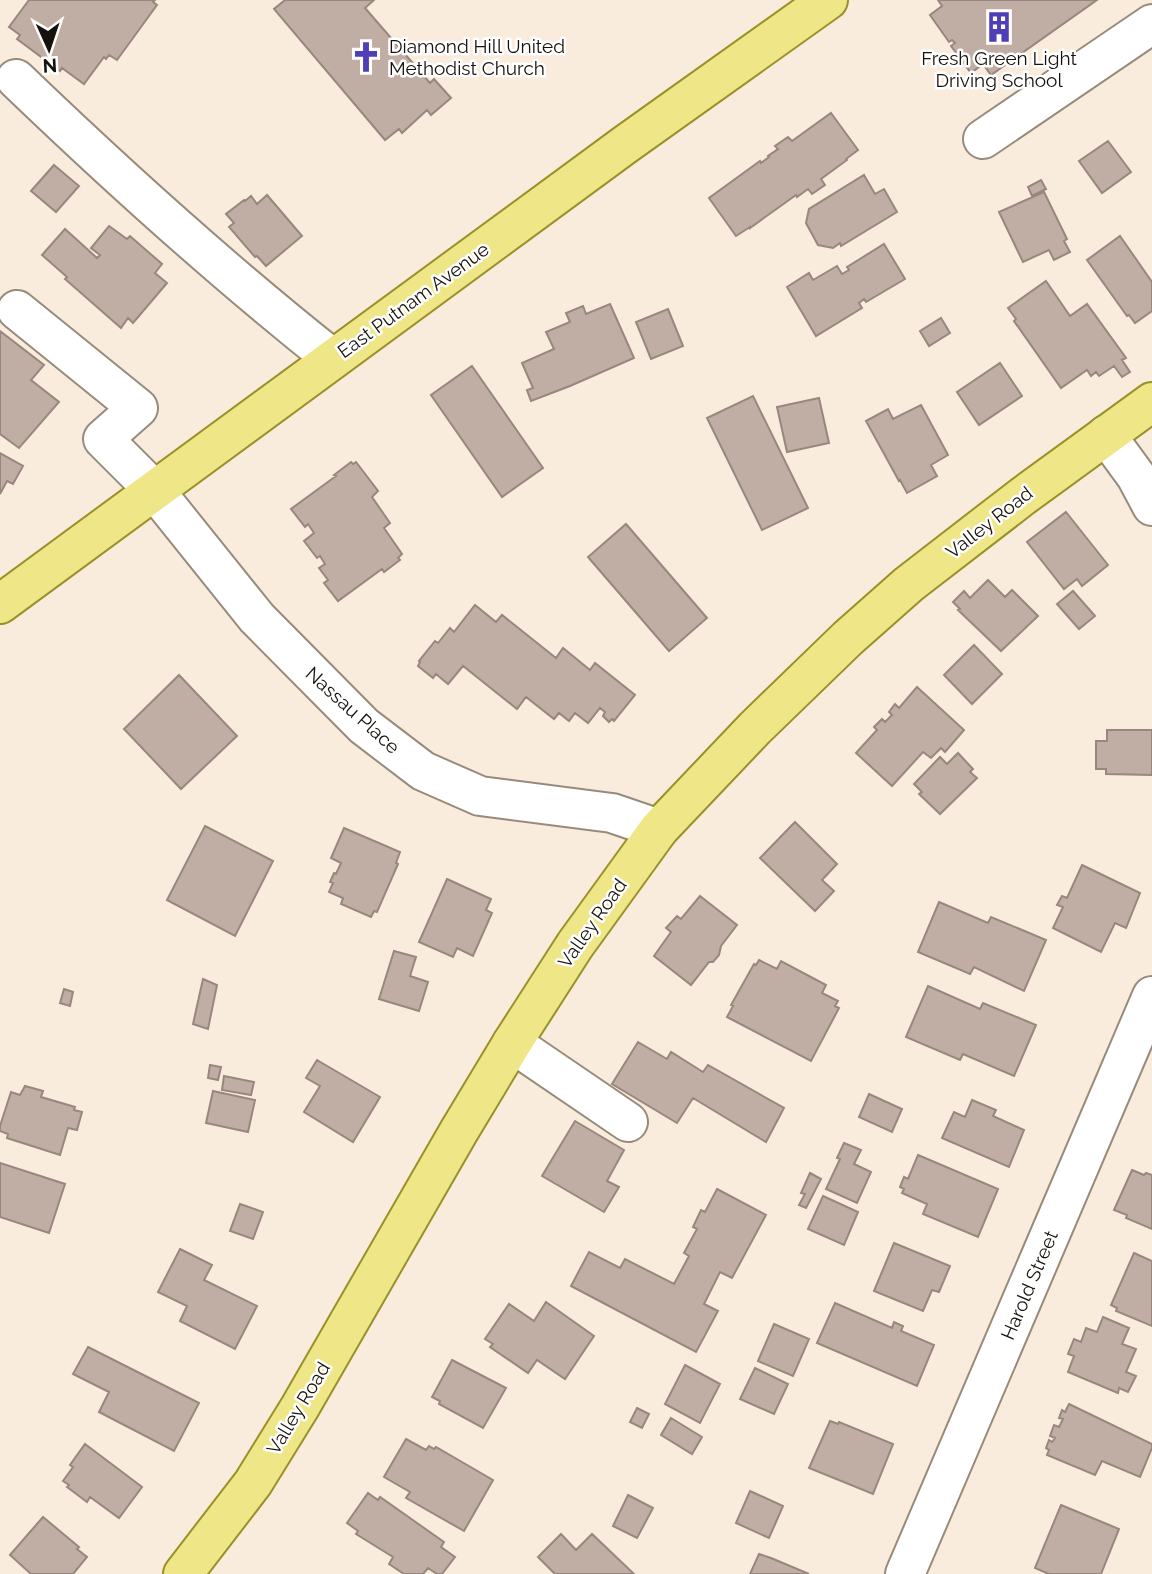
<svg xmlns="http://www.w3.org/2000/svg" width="1152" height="1574" font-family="Raleway,sans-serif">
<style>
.building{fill:#c0ada4;stroke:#99867e;stroke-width:2}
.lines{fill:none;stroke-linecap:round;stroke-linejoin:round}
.minor-casing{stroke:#978b7c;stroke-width:42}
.major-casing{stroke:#9a9028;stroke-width:42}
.minor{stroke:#fff;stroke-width:38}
.major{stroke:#eee687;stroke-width:38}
.labels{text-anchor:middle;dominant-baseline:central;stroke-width:5;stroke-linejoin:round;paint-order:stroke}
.poi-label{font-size:19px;fill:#15110c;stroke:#fff;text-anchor:start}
.street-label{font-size:19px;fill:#15110c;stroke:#fff}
</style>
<rect width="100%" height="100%" fill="#f9ecdc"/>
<path class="building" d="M29,0H155L153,2L157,5L117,60L109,55L106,59L104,57L84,84L62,68L60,71L17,39L20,35L9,27Z
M285,0H374L365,8L430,83L434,79L451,98L431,115L427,110L402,133L399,129L385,140L274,9Z
M938,0H1097L991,75L983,64L971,73L951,46L955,43L952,40L949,42L930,15L942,6Z
M831,113L858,150L846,159L847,160L821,179L825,185L812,194L808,189L797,197L796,195L750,228V227L736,236L709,198L760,161L761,163L769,157L768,156L778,149L775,146L788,137L792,141Z
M1108,141L1131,172L1102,193L1079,161Z
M54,165L79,186L56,212L31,191Z
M864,175L875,194L884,189L897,212L841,246L840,243L833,248L818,245L806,223L809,209Z
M1041,180L1046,189L1032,196L1028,187Z
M1044,192L1067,239L1064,241L1070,252L1054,260L1049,250L1023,262L999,212Z
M267,195L302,236L266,266L257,256L255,257L229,227L234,223L226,214L244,200L245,201L251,196L257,204Z
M109,226L127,239L130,236L162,264L155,273L167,283L133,323L128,318L121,328L65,279L67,277L42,255L65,229L97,258L100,255L91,248Z
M1120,236L1152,282V311L1135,323L1129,315L1127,316L1087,260Z
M884,244L905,279L866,302L864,299L859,303L862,308L816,336L787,287L809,273L813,280L837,266L842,274L849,270L847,267Z
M1046,281L1070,316L1087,304L1126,358L1122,360L1130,372L1122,377L1114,366L1099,376L1096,372L1091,376L1087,370L1061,388L1014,321L1016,319L1008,308Z
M610,304L634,358L570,386L531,401L527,390L533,388L522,363L554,349L546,332L570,322L566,313L583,306L586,314Z
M668,309L683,346L651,359L636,322Z
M941,318L950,333L929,346L920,331Z
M0,331L44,365L31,380L59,402L19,448L0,434Z
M1000,363L1022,396L979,425L957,392Z
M472,366L543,468L502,497L431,395Z
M753,396L808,508L762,530L707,418Z
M819,398L829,443L787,452L777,407Z
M921,405L948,455L931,465L937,476L907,493L900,480L899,481L866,421L888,409L893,419Z
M0,453L23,466L13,484L7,481L0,494Z
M351,462L353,464L356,462L378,491L372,497L390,523L384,528L402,554L398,558L400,560L384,572L382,569L338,601L324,583L328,580L319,568L325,564L320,556L317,558L304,541L314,533L308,524L305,527L291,509L336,476L334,475Z
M1066,512L1108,565L1082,586L1077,579L1064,589L1027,542Z
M626,524L707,618L669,651L588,557Z
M988,580L1005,597L1012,590L1038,616L1001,651L958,610L960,609L953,602L964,591L970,598Z
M1073,591L1095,616L1079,629L1057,604Z
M475,605L496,622L502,615L556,658L563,648L590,670L595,663L635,695L614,721L612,719L609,722L603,716L605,712L600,708L588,723L575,713L569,721L559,713L554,719L526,697L517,709L463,666L448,684L436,674L433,678L418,666L420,662L419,661L435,641L438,643L450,628L454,632Z
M974,645L1002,674L972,704L944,675Z
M179,675L237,736L181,789L124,729Z
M917,687L964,730L945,752L941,748L931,758L923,752L892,786L856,753L877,730L874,727L882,719L885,722L892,715L889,712L895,704L899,708Z
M1107,730H1152V775L1106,774V769H1096V741H1107Z
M958,753L973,769L970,772L977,778L940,814L919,794L922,792L914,784L940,757L947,764Z
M795,822L837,864L822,880L834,891L815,911L760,858Z
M205,826L273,861L235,936L167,900Z
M344,828L400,852L396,863L398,864L377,912L374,911L371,917L341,904L343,898L329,892L333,883L330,882L334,873L336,874L341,863L331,858Z
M1082,865L1140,893L1126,928L1115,923L1101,952L1053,928L1063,907L1057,905L1062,896L1067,898Z
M447,879L491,899L486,910L492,913L473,956L457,948L453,957L419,942Z
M700,896L737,925L721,946L719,955L713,962H709L691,985L654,956L671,932L666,928L677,916L681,919Z
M939,902L988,923L991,917L1046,940L1024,991L974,967L970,974L918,952Z
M394,951L416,957L410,976L428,982L419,1011L379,999Z
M759,960L777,969L781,961L826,985L822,993L838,1001L835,1006L839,1008L811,1061L727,1017L733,1006L731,1005L754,964L756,965Z
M203,979L217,985L208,1029L193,1024Z
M928,986L980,1009L983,1003L1036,1025L1014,1076L963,1054L960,1060L906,1037Z
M64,989L73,992L70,1006L60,1003Z
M638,1042L667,1059L671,1052L703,1072L708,1065L784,1108L766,1142L693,1098L677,1123L612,1084Z
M317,1060L380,1097L353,1142L304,1112L320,1086L306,1078Z
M210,1065L221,1067L218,1080L208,1078Z
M224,1076L254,1082L251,1095L222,1090Z
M25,1086L43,1091L41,1097L75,1107L74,1110L82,1112L77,1130L68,1128L60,1155L7,1138L8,1134L0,1131V1126L11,1092L20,1095Z
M213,1091L255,1100L248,1132L206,1123Z
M869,1094L902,1109L892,1132L859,1117Z
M972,1100L996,1110L993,1116L1024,1130L1009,1167L942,1138L954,1112L965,1117Z
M575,1121L624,1150L607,1181L619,1187L604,1212L542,1176Z
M844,1143L861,1150L854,1164L871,1172L857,1203L826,1189L840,1159L837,1158Z
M918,1155L998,1189L978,1237L923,1214L927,1204L902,1193L904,1189L900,1187L904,1177L908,1179Z
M0,1163L65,1184L49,1233L0,1217Z
M1132,1170L1144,1175L1146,1173L1152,1175V1229L1126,1218L1127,1215L1114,1210Z
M810,1173L821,1179L806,1208L799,1205L805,1194L801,1193Z
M717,1189L766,1215L732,1278L720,1272L704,1304L718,1311L696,1352L571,1286L589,1252L620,1268L625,1259L674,1284L689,1256L684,1253L697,1229L693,1227L701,1210L705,1212Z
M823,1196L858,1212L844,1245L808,1229Z
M240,1204L263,1212L253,1239L230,1231Z
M894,1243L950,1266L939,1292L932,1290L923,1311L874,1291Z
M180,1249L212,1265L204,1280L257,1306L235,1349L180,1321L187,1306L158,1292Z
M1134,1253L1152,1261V1326L1116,1311L1117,1308L1111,1305Z
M546,1302L594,1336L565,1379L537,1360L528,1373L490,1347L493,1344L485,1339L509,1304L534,1321Z
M835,1303L892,1328L894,1322L903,1326L901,1331L934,1345L917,1386L817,1343Z
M1103,1317L1129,1328L1122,1344L1136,1349L1126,1372L1136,1376L1128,1392L1119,1388L1118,1393L1068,1372L1074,1356L1068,1354L1074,1339L1081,1342L1086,1328L1097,1332Z
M774,1324L809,1339L793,1376L758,1361Z
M88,1347L199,1403L174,1451L99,1412L109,1392L73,1374Z
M452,1360L506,1388L483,1428L439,1404L440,1401L432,1397Z
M685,1365L720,1384L700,1423L665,1404Z
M755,1368L788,1384L774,1414L740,1399Z
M1069,1404L1152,1444V1448L1140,1477L1102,1461L1095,1475L1047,1455L1049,1450L1046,1448L1049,1440L1052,1442L1055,1438L1050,1436L1054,1425L1059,1427L1063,1419L1059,1418L1062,1410L1065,1412Z
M637,1408L649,1414L642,1428L630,1422Z
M671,1418L702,1437L692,1454L661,1435Z
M830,1421L838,1424L839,1422L893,1444L873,1494L809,1468Z
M406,1439L426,1450L429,1446L434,1449L436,1447L493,1480L464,1531L406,1498L410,1492L384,1477Z
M85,1444L142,1487L119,1518L90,1497L87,1502L67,1487L69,1485L63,1481L73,1467L70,1465Z
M750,1491L783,1506L769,1538L736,1523Z
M368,1493L378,1500L380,1497L444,1542L441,1547L455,1557L442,1574H437L428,1568L423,1574H404L389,1564L393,1557L356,1534L358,1531L347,1523Z
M628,1495L653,1508L637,1538L613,1526Z
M1061,1505L1119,1529L1101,1574H1049L1035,1568Z
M43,1517L79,1547L77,1549L87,1557L73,1574H31L10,1555Z
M561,1534L576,1550L592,1534L634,1574H555L538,1557Z
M759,1554L771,1558L809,1574H750Z"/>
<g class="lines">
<defs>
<path id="minor" d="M16,79C118,177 222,271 333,359
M983,139L1152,24
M17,310L138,408L103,439L155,491L257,618L364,726L423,771L480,796L612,813L659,829
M1106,435L1136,476L1152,506
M512,1043L628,1122
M905,1574L1152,996"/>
<path id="major" d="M0,604L626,144L828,0
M183,1574L253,1483L300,1407L459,1131L512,1043L575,945L659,829L755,728L848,638L909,584L1023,496L1152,402"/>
</defs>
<use href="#minor" class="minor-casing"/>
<use href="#major" class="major-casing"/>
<use href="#minor" class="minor"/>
<use href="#major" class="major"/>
</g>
<defs>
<symbol id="building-bare" viewBox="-9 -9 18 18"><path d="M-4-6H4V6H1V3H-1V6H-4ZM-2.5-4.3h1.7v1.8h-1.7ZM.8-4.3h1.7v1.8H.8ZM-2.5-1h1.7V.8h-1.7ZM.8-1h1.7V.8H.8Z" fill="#4f3eb6" stroke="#fff" stroke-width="2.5" paint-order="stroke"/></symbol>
<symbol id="church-bare" viewBox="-9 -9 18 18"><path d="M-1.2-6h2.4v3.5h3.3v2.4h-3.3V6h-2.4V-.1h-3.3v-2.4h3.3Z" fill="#4f3eb6" stroke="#fff" stroke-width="2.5" paint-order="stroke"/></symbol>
</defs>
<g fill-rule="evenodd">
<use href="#building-bare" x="977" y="5" width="44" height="44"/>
<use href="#church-bare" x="344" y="35" width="44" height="44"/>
</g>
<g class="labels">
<g class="poi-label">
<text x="389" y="46">Diamond Hill United<tspan x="389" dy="22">Methodist Church</tspan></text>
<text x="999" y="58" text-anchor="middle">Fresh Green Light<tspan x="999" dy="22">Driving School</tspan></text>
</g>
<g class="street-label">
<text transform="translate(413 300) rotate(-36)">East Putnam Avenue</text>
<text transform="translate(989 522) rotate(-38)">Valley Road</text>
<text transform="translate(353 710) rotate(42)">Nassau Place</text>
<text transform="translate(592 923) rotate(-55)">Valley Road</text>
<text transform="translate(1029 1285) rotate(-67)">Harold Street</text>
<text transform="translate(298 1408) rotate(-59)">Valley Road</text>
</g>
</g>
<g transform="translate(49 49) rotate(177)" stroke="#ffffff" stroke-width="5" paint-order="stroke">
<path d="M0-5L12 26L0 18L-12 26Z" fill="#15110c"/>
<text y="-10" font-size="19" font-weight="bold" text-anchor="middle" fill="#15110c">N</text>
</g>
</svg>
